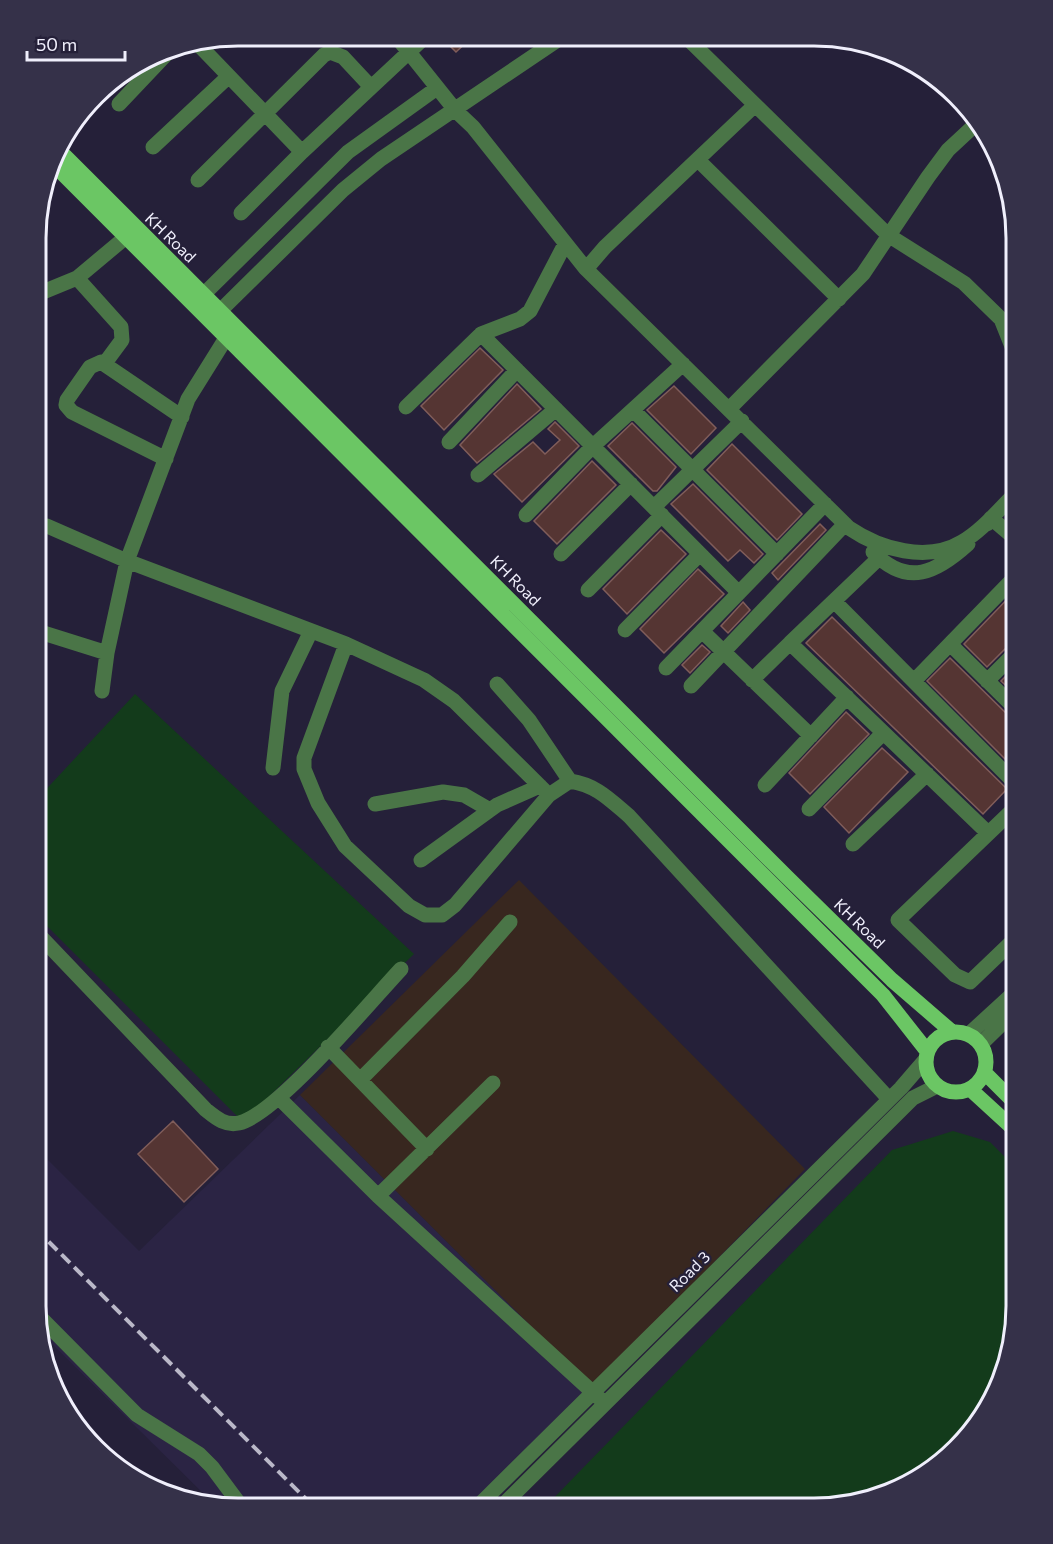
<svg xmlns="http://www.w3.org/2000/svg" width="1053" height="1544" font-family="Commissioner,sans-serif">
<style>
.built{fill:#2b2444}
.industrial{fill:#38271f}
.green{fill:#133b1b}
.building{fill:#553533;stroke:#805d5a;stroke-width:1.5}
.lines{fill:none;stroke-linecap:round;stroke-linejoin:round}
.minor{stroke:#4a7547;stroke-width:15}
.major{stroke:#6bc664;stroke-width:15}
.rail{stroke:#bab8c8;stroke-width:4;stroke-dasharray:12 6;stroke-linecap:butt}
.labels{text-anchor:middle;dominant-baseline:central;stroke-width:4.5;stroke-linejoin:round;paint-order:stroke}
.street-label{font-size:16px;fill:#f0effc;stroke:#252039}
.rim{fill:none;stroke:#f0effc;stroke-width:3}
</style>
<rect width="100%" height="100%" fill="#252039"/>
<path class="built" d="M300,1095L592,1387L469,1507L216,1506L43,1335L36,1305V1148L139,1251Z"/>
<path class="industrial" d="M519,880L805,1169L592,1387L300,1095Z"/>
<path class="green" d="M135,694L414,954L243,1122L37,916V799Z
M953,1131L990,1142L1017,1169V1319L983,1418L904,1487L815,1508L545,1507L892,1150Z"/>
<path class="building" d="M441,37H472L456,52Z
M480,348L503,370L444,430L421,406Z
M517,384L541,409L477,463L460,445Z
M674,386L716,428L691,454L647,410Z
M555,422L579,446L522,502L494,474L533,442L545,454L560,440L548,429Z
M632,423L676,467L657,491H653L608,446Z
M732,444L802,514L777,540L707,470Z
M592,461L616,485L557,544L534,521Z
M693,484L763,554L754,563L740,550L728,561L671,504Z
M820,524L826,530L778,580L772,573Z
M661,530L686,554L627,614L603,589Z
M698,569L724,594L664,653L640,629Z
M1017,589V642L1010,644L987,667L964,644Z
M743,602L750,610L728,633L721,626Z
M832,617L1007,789L983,814L806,643Z
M702,645L710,652L690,673L682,665Z
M950,658L1010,717L1017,719V771L927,681Z
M1017,665V696L1001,681Z
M846,712L869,734L810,794L789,773Z
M882,748L908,772L849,833L824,807Z
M173,1121L218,1169L184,1202L138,1154Z"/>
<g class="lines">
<path class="minor" d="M396,36L456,111L473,127L586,269L849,528C880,549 927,563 962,542C983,530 1000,508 1017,492
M686,37L888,235L964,283L1001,319L1017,359
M197,43L302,152L425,37
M119,104L173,47
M153,147L229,76
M698,160L839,299
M198,180L324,55L330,52L343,57L371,87
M241,213L302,152
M586,269L605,247L754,106
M77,278L121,327L122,340L105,363
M38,294L77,278L126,237
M204,294L348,152L437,88
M221,310L343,190L381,159L562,37
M481,334L520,319L530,311L565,244
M406,407L481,334L739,593
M729,409L863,274L928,177L948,150L976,124
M633,410L777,554
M449,442L517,370
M166,459L72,412L66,405L67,400L90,367L101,362L182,417
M478,475L556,409
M654,507L742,421
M526,515L593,446L683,364
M987,524L991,518L1017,540
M37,526H47L127,561L346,644L424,680L454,701L549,795
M873,552C908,588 937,572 968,544
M561,554L631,484
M879,558L790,643L988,833
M588,590L662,515
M834,601L1017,785
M625,630L700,554
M37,631L107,653
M702,631L811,736
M346,644L304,758V769L318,803L345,846L409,906L425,915H442L455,905L549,795L570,781C596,785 609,799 629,816L889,1099
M950,644L1017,710
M666,668L825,504
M752,680L790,643
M914,681L1017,575
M987,681L1017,651
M497,684L529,720L570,781
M691,686L845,524
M102,691L107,653L127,561L188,399L226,338
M273,768L282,691L311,631
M765,785L847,697
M375,804L443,792L464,795L490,810
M809,809L883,733
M853,844L927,774
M421,860L497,805L540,786
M37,933L206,1110C216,1118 225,1126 239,1123C276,1115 370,1002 401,969
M1017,937L970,982L955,975L898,920L1017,806
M969,1034L1017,990
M981,1044L1017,1009
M328,1047L427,1149
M360,1080L463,976L510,922
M279,1098L378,1196L599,1398
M378,1196L493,1083
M38,1315L137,1415L199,1454L212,1467L241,1506
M477,1507L901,1088L926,1059
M501,1507L913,1098L937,1086"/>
<path class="major" d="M59,150L787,877L892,980L951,1031
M54,165L883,995L927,1051
M926 1062a30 30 0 1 1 60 0a30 30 0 1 1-60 0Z
M984,1072L1017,1105
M970,1089L1017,1132"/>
<path class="rail" d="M36,1229L314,1507"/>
</g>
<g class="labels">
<g class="street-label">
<text transform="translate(171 237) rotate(44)">KH Road</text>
<text transform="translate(516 580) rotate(45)">KH Road</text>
<text transform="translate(860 923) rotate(44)">KH Road</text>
<text transform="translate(689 1271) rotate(-45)">Road 3</text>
</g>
</g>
<path d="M0 0H1053V1544H0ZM238 46H814A192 192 0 0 1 1006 238V1306A192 192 0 0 1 814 1498H238A192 192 0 0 1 46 1306V238A192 192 0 0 1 238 46Z" fill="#353149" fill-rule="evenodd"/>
<path class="rim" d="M238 46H814A192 192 0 0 1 1006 238V1306A192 192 0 0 1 814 1498H238A192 192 0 0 1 46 1306V238A192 192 0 0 1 238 46Z"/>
<path d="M27 51v9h98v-9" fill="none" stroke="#f0effc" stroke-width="3"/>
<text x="36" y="51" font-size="18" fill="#f0effc" stroke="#252039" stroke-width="4.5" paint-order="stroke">50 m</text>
</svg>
